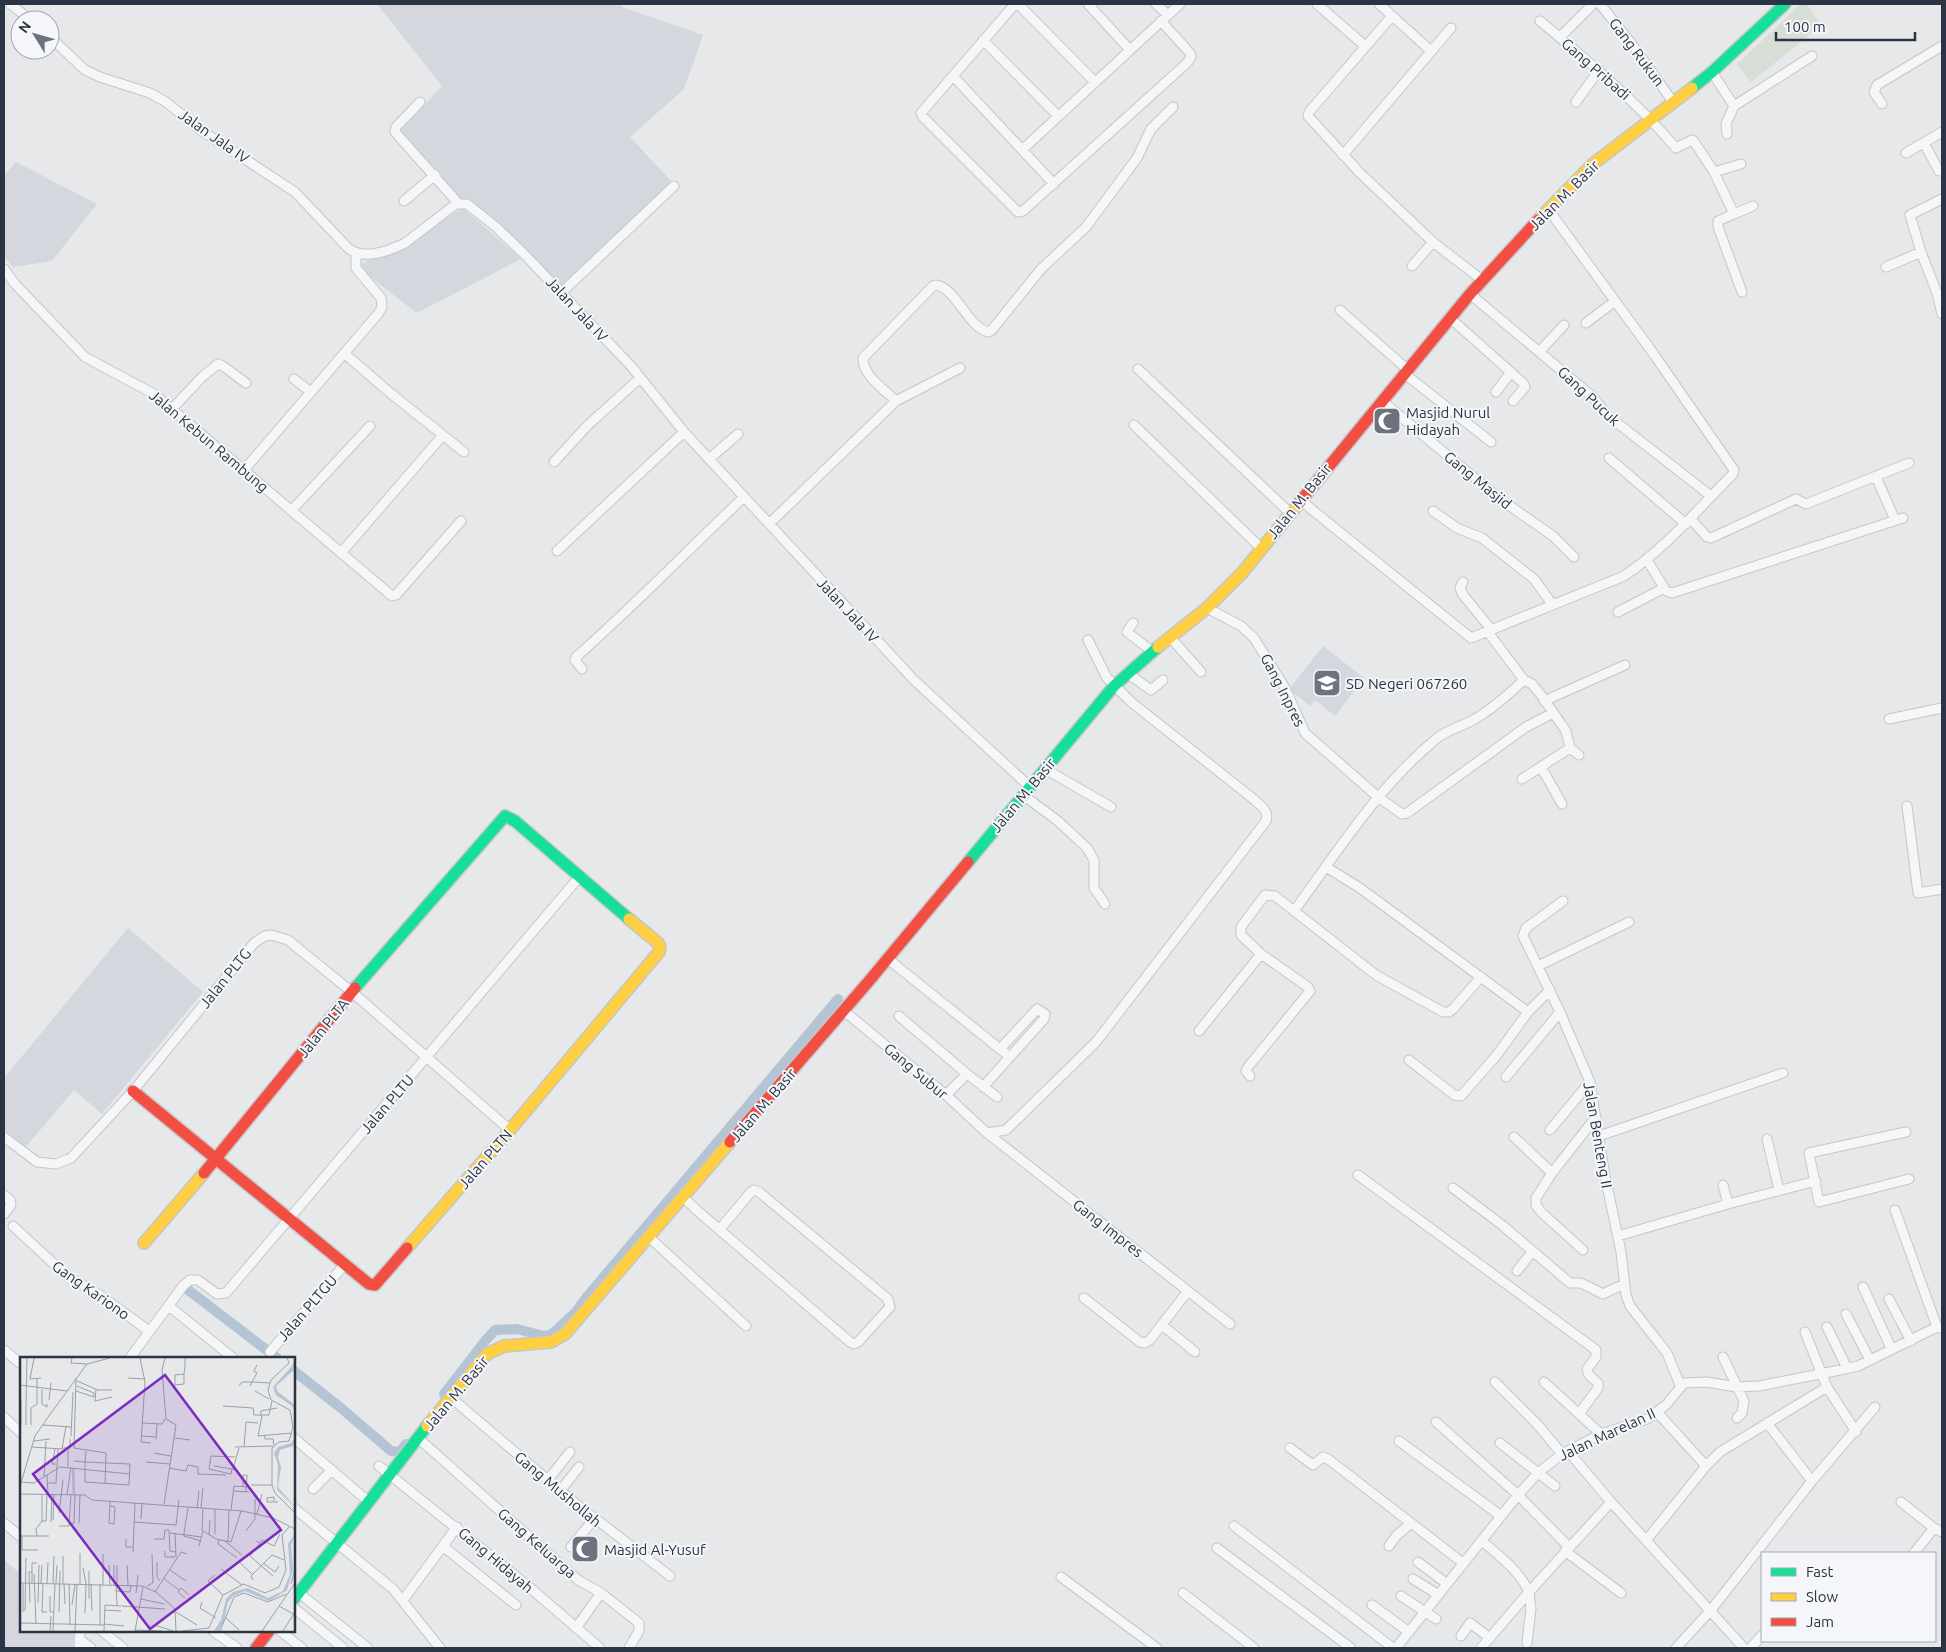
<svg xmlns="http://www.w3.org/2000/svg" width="1946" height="1652" font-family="Ubuntu,sans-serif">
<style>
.built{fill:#d4d7dd}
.green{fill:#d6ded6}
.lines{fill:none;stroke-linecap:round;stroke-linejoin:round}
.canal{stroke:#b4c4d5;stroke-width:10}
.street-casing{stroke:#c4c6c8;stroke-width:11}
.fast-casing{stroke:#c4c6c8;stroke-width:14}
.slow-casing{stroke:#c4c6c8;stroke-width:14}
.jam-casing{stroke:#c4c6c8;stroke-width:14}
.street{stroke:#f5f6f7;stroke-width:9}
.fast{stroke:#16e098;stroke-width:11}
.slow{stroke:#ffcf43;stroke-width:11}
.jam{stroke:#f24e42;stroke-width:11}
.labels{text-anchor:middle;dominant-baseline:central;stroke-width:4;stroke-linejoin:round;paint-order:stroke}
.street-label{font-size:15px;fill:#2b3445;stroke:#f4f6f9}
.poi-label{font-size:15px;fill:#2b3445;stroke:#f4f6f9;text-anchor:start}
.inset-river{fill:none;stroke:#b4c4d5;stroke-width:2.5}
.inset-road{fill:none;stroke:#9ba0a8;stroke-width:1}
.view{fill:#7b2cbf;fill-opacity:0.15;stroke:#7b2cbf;stroke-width:2.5}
.inset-edge{fill:none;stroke:#2b3445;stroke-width:2.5}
</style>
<rect width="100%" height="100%" fill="#e6e8ea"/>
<path class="built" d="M377,4H620L622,7L703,35L684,89L630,137L671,181L561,288L469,202L453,197L398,133L442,86Z
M16,162L97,204L52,261L13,267L4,257V175Z
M463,208L521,259L417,313L356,266L372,259Z
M1323,646L1364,678L1335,716L1315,700L1310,706L1289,689Z
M128,928L203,992L102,1114L74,1090L25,1148L4,1130V1078Z
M4,1560L21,1574V1631H74L73,1648H4Z"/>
<path class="green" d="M1801,4H1807L1821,26L1751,82L1737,64Z"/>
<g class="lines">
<path class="canal" d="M183,1286L277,1358
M294,1371L341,1408L391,1451L400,1452L406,1444
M444,1394L485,1341L495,1330L517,1329L544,1336L551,1335L576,1312L586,1298L838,999"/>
<defs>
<path id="street" d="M10,4L31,20
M1015,4L921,113L923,117L1018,212L1023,211L1188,62L1191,57L1190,53L1161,21
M1018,4L1095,82
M1088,4L1130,50
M1156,4L1168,15
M1317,4L1365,46
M1379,4L1431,51
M1600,4L1631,43L1673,102
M1392,16L1309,112L1308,116L1360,173L1433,242L1482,280
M1540,21C1588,61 1635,100 1676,148L1692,140L1695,143L1714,172L1734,214L1718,221V227L1742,292
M50,37L85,70L100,77L150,93L166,102L202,131L295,192L349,249C364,260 389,251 405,243L456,204H467L496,227L523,253L631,366L684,432L914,680L1030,787
M1560,37L1593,4
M983,40L1058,116
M1712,72L1734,106L1812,56
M953,76L1054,184
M420,102L396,127L395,132L458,203
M1576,102L1599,70
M1882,104L1874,92L1877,85L1942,46
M1727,134L1726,124L1734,106
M1924,143L1939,171
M1022,150L1180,4
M1906,153L1942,132
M1343,155L1451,28
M1714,172L1741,164
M404,201L435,175
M1734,214L1753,206
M1921,252L1910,215L1942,199
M1412,266L1433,242
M1886,267L1921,252L1937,293L1942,314
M4,269L15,284L85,357L154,394L392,596L396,595L461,521
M561,293L674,186
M1470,294L1593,397L1607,415L1711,496
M1340,310L1408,370
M1450,318L1523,383L1525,387L1513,401
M1586,323L1615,301
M1540,351L1564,325
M344,353L389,392L464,452
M1138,369L1289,512
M1405,374L1491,442
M294,379L311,392
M1496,392L1511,372
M896,401L960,368
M1382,401L1500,499L1553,536L1574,557
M172,409L202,377L218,364L223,366L246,383
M1134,425L1261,548
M1609,458L1686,524
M709,459L738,434
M554,462L587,426L640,378
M244,470L378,314L382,307L381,298L356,268V254
M1876,477L1895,520
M1300,500L1471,638L1624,576C1666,548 1698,509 1733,474L1734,470L1653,353L1548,209
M291,511L370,426
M1433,511L1457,528L1482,538L1534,579L1552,604
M1691,519L1707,537L1711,538L1796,499L1806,504L1909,463
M769,524L896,401C885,390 862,375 863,358L933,286L936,285C957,289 966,325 988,332L991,331L1041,269L1086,227L1137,158L1151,129L1173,107
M557,551L684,432
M341,553L443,435
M1647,560L1666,591L1672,593L1903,518
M1463,582L1460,588L1463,595L1491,629
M1207,608L1241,626L1254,638L1285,688L1305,733L1378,797L1402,814L1407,813L1526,727L1553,713
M1618,612L1664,588
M1133,623L1127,632L1153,652
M1487,631L1524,680L1532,684L1541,695L1566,731L1570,748L1579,755
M1171,638L1201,672
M582,669L575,660L576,657C634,606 688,550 744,497
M1127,673L1151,690L1163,680
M1544,701L1625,665
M1889,719L1942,708
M1541,767L1562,804
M1045,769L1111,807
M1522,779L1570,748
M1023,795L1058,821L1087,848L1094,860V888L1105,904
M1907,806L1918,893L1942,889
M1326,867L1360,888L1528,1012
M1563,901L1526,928L1523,936L1560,1012L1590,1082L1605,1176L1621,1252L1626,1295L1630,1306L1667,1353L1680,1385
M1294,911C1338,851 1378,787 1436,739C1446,730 1461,727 1473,720C1491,710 1508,695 1524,680
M888,959L1010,1057
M1538,966L1629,922
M844,1011L946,1095L987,1133L1230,1324
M899,1016L967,1074
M1199,1031L1261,954
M1409,1060L1454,1095L1461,1096L1496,1056L1528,1012L1550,990
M1250,1076L1246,1071L1248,1067L1310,991L1308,987L1261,954L1241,935V927L1265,895L1275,896L1376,975L1443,1012H1449L1453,1009L1481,977
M1506,1077L1560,1012
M983,1087L1044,1019L1045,1014L1037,1009L1000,1049
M946,1095L967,1074L997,1097
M1550,1130L1590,1082
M1906,1132L1809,1153L1819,1202L1909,1179
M987,1133L1006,1130L1096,1042L1266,821C1270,810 1258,804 1251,797L1131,702L1107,678L1088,640
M1599,1136L1783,1073
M4,1137L37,1162L56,1164L71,1158L133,1091L254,943L265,936L271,935L288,940L352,992L510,1130
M1514,1137L1552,1173L1596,1117
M1767,1139L1779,1190
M1552,1173L1536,1198V1205L1542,1213L1583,1250
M1358,1175L1596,1350V1357L1587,1369L1589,1375L1598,1383V1388L1579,1414
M1723,1185L1728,1204
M1453,1188L1502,1225L1570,1283H1581L1603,1294L1624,1284
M4,1195L10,1200L11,1205L4,1214
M684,1198L700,1213L850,1342L854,1344L858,1342L890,1307L888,1299L759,1192L754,1190L751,1192L720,1229
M1895,1210L1937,1327
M13,1226L67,1276L97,1293L149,1331
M1618,1236L1728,1204L1816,1181
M649,1237L746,1326
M1517,1271L1532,1252
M1863,1287L1892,1350
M1084,1298L1140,1342L1145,1343L1150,1340L1188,1291
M1889,1299L1911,1341
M169,1306L233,1358
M1846,1314L1870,1360
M1162,1325L1195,1352
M1827,1327L1847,1368
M1805,1332L1827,1387L1856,1432
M4,1350L21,1364
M270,1352L345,1264
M1723,1357L1744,1401L1742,1413L1737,1418
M130,1358L183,1286L190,1280H198L217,1294L226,1293L580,876
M1495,1382L1537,1424L1562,1454
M1544,1382L1601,1434
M450,1397L575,1503L670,1576
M1657,1412L1706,1466
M4,1417L21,1433
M1436,1422L1518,1495L1569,1547
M1767,1423L1812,1481
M294,1438L369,1502
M418,1438L578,1580L601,1593L639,1623V1631L629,1648
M1399,1441L1501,1516
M1500,1443L1555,1486
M1290,1448L1313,1465L1323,1457L1328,1459L1463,1563
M1568,1451L1611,1502L1744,1648
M379,1466L528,1586L600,1648
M547,1481L570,1452
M313,1489L332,1470
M560,1491L579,1467
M1901,1502L1934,1528L1942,1532
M294,1508L393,1589L440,1648
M4,1523L21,1537
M1234,1526L1393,1648
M1649,1537L1706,1466L1720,1452L1827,1387
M1389,1546L1396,1536L1411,1523
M444,1547L516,1605
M571,1547L594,1519
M1217,1548L1351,1648
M1565,1551L1621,1593
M1914,1553L1934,1528
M1418,1562L1446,1583
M1061,1577L1157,1648
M1413,1579L1437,1594
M299,1593L368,1648
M1183,1593L1254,1648
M1401,1596L1436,1619
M403,1600L457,1527
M1372,1605L1409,1632
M294,1608L343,1648
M576,1628L601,1593
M102,1631L123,1648
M213,1631L237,1648
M280,1631L302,1648
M1461,1636L1470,1623L1490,1638
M79,1639L91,1648
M1527,1643L1531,1609L1529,1592L1611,1502
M79,1648L80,1631
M1396,1648L1518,1495L1538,1473L1562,1454L1601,1434L1647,1419L1666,1405L1684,1383L1707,1382L1736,1387L1759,1386L1835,1371L1858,1366L1937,1327L1942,1329
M1481,1648L1529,1592C1519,1570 1499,1556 1482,1541
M1676,1648L1711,1610L1812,1481L1875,1407
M1751,1648L1762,1635"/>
<path id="fast" d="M1692,88L1712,72L1785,4
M968,862L1114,686L1158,647
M355,988L505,816L515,821L629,919
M294,1599L427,1426"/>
<path id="slow" d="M1538,220L1593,164L1692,88
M1158,647L1207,608L1242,573L1299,503
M144,1243L204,1173
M407,1248L510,1130L659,952L660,947L658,943L629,919
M427,1426L487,1354L504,1346L551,1342L565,1334L730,1142"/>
<path id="jam" d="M1299,503L1470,294L1538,220
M133,1091L369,1284L375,1285L407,1248
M730,1142L869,981L968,862
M204,1173L355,988
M256,1648L269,1631"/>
</defs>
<use href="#street" class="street-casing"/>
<use href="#fast" class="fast-casing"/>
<use href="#slow" class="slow-casing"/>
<use href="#jam" class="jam-casing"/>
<use href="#street" class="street"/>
<use href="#fast" class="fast"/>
<use href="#slow" class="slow"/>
<use href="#jam" class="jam"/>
</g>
<defs>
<symbol id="mosque-square" viewBox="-11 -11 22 22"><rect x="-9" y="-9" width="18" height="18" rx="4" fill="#6c737f" stroke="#f4f6f9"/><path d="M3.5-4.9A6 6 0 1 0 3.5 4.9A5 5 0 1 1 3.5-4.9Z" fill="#fff"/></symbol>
<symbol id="school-square" viewBox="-11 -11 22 22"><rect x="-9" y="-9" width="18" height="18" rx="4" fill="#6c737f" stroke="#f4f6f9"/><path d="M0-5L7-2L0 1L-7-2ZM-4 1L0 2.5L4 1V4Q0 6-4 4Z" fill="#fff"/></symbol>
</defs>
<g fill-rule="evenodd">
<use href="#mosque-square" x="1371" y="405" width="32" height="32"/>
<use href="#school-square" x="1311" y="667" width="32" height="32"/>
<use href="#mosque-square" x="569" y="1533" width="32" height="32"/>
</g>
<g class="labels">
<g class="street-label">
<text transform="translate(1637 52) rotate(53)">Gang Rukun</text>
<text transform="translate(1596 69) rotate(41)">Gang Pribadi</text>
<text transform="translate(214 136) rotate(35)">Jalan Jala IV</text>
<text transform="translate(1564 195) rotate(-45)">Jalan M. Basir</text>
<text transform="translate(577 309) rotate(47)">Jalan Jala IV</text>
<text transform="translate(1589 396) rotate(43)">Gang Pucuk</text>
<text transform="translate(209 441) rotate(40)">Jalan Kebun Rambung</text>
<text transform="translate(1478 480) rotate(39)">Gang Masjid</text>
<text transform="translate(1299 501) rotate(-51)">Jalan M. Basir</text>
<text transform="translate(848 610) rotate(47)">Jalan Jala IV</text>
<text transform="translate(1283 690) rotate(63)">Gang Inpres</text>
<text transform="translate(1023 795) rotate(-50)">Jalan M. Basir</text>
<text transform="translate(225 978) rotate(-51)">Jalan PLTG</text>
<text transform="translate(323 1028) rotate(-51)">Jalan PLTA</text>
<text transform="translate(916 1071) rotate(40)">Gang Subur</text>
<text transform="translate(387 1104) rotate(-49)">Jalan PLTU</text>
<text transform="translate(763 1105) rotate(-49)">Jalan M. Basir</text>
<text transform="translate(1598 1135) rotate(80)">Jalan Benteng II</text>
<text transform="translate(485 1159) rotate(-49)">Jalan PLTN</text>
<text transform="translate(1108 1228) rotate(38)">Gang Impres</text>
<text transform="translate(91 1290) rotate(35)">Gang Kariono</text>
<text transform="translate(307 1308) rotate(-49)">Jalan PLTGU</text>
<text transform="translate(456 1393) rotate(-50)">Jalan M. Basir</text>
<text transform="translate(1607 1434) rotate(-25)">Jalan Marelan II</text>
<text transform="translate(558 1489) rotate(40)">Gang Mushollah</text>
<text transform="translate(537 1543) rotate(41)">Gang Keluarga</text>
<text transform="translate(496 1560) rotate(40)">Gang Hidayah</text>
</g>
<g class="poi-label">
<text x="1406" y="412">Masjid Nurul<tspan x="1406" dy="17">Hidayah</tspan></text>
<text x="1346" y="683">SD Negeri 067260</text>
<text x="604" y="1549">Masjid Al-Yusuf</text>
</g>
</g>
<g transform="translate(20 1357)">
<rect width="275" height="275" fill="#e6e8ea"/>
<path d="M275,1V12L256,29L258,35L275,48V56L272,49L256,38L253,30L272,9ZM275,81L273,89L260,93L258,100L261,110L258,130L275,150L257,133L258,108L254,96L258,90L271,86ZM275,177L271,188L273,213L267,233L249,244L225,234L213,239L208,245L204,264L199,273L194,274L201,263L206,242L213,235L228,231L248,241L263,234L270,217L268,187Z" fill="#b4c4d5"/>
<path class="inset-river" d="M53,111L54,137"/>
<path class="inset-road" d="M14,1L10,22L21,21M52,1L51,6L67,7M120,1L125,25L121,85L131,86M267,1L269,6L251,23L248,33L251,43L270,53L273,70L269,84L259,85L252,91V128L255,136L275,156M237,8L234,14L237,16L232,25L250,26M164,17L155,18V28L164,27V17L165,10V1M56,21L54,91L86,96L85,127M108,21L125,22M57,24L78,33H92M0,28L47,34M219,29L222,25H232L230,29M22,32V47L27,50V47M76,32L75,44L92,40M56,34L74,40V36L57,29M235,34L249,42M29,43L31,26M203,49L233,51L234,58H249L252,44M6,50L7,1M6,50V68M241,59V54L257,51M242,59L238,79L272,76M122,66L142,67L145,62M1,68V44M11,68V51L17,47V22M23,68L51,70M244,78L245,82H253L254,88M51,79L53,35M121,79L136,80M155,81L170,83M136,82L137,67M14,84L30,82M12,90L42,92L46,69M215,90L253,89M224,90L226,65L238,66M42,91H50V82M35,92L32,107H36M134,96L151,99M54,104L65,105L87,106L110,107L109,128L65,125V105L66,94M126,105L150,107M194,109L217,113M48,110V93M149,111L166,114L168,108L178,110V117L206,118M212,112L211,117L189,112L191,99L215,100M213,112L219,91M27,118L28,137M24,120L26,84M1,125L14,126L40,110L110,117M28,126H36L38,92M231,128H252M0,129L15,79L31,56L67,7L90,1M223,130V118H227L226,135M213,134L229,135M0,137L65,138L72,143L222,154L253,161L275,172M47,138L51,110M254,144V140L247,141V145H258M144,147L156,68L146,62L142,13L145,1M90,149L95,150L94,167L89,166L90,147V144M177,151L179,134M181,151L183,131M183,152L182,173L196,182L211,185L221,154M211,153L214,129L227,130M39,156L43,123M237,157L242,137M121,162L122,146M33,163L34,138M22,164H26L27,137M31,165L32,137M114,165L156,168L159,143M59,166L60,138M49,167L54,166L55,138M39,169H49L51,137M226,174L235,162V142M150,176L182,180M155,176L156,200M164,176L168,151M164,176V179L181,184M195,177V152M189,178L190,163M1,179H29M2,179V193H18M17,179L16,172L22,164V137M106,182V190H113M134,182H144L145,173H149L150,194L156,195M199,183L198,187L217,201M205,184L222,198M208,184L209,153M236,184L240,186L230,199L253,219M240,186L242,183L254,189L260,177M179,189L183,174M145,194V200H155M113,195L115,146M60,196V227M83,197V228M137,205V220L140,224M219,205L232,217M243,206L255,215L259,209M89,208L90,228M94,208V228M107,208L108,228M63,211L66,227M201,212L222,228M150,213L166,224M14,217L16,267M195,218L188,224L203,238M143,221L159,233M233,223L231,219L252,198L264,203M0,226L122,229L136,235L155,252L156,274M3,226V255M12,226V206H17M21,226L22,208M23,226L22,255H27M27,226L28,205M33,226L34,199M36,226L37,208M43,226V199M44,226L45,247M49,227L50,268M71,227L72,254M271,227L275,212M96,228L97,248M97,228V208M127,229L133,226L132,197M96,234L110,235L111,228M135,235L161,195L167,197M116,236L118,218M30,239V255H34M165,241L158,235L161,231L169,238M69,242V214M121,242L144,247M182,245L180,251L196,261M10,246L9,215H12M18,246L19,208M52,248L55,227M102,249L145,252M259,249L275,258M84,253L101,254M5,254L6,201M39,255L40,214M156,255L177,268M65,256L66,227M206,261L219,273M0,266L84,268M84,267L104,269M80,268V227M135,268L153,274M115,273L142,274M30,274L31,259M33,274L35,226M55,274L57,227M84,274L85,248L101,249M115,274L123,230M162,274L189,271L203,238L224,227L245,236L259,230L266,213L262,178L269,170M200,274L214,240L224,236L248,245L266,237M242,274L275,226M263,274L275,255"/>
<path class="view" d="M145,18L261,173L130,272L13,117Z"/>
<rect width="275" height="275" class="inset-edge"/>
</g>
<rect width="1946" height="1652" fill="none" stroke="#2b3445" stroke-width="10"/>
<rect x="1761" y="1552" width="175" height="90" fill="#f4f6f9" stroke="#a4a8b1"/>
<rect x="1771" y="1568" width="25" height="8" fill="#16e098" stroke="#a4a8b1"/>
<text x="1806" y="1577" font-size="15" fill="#2b3445">Fast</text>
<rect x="1771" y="1593" width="25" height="8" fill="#ffcf43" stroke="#a4a8b1"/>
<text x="1806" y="1602" font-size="15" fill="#2b3445">Slow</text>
<rect x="1771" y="1618" width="25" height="8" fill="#f24e42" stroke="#a4a8b1"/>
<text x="1806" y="1627" font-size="15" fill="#2b3445">Jam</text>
<g transform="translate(35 35) rotate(307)"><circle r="24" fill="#f4f6f9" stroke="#a4a8b1"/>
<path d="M0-4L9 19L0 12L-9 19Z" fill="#6c737f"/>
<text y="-8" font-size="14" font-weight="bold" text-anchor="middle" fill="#2b3445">N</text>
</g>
<path d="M1776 32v8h139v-8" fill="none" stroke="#2b3445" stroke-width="2.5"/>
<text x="1784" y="32" font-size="15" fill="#2b3445" stroke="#f4f6f9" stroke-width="4" paint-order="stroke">100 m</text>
</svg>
